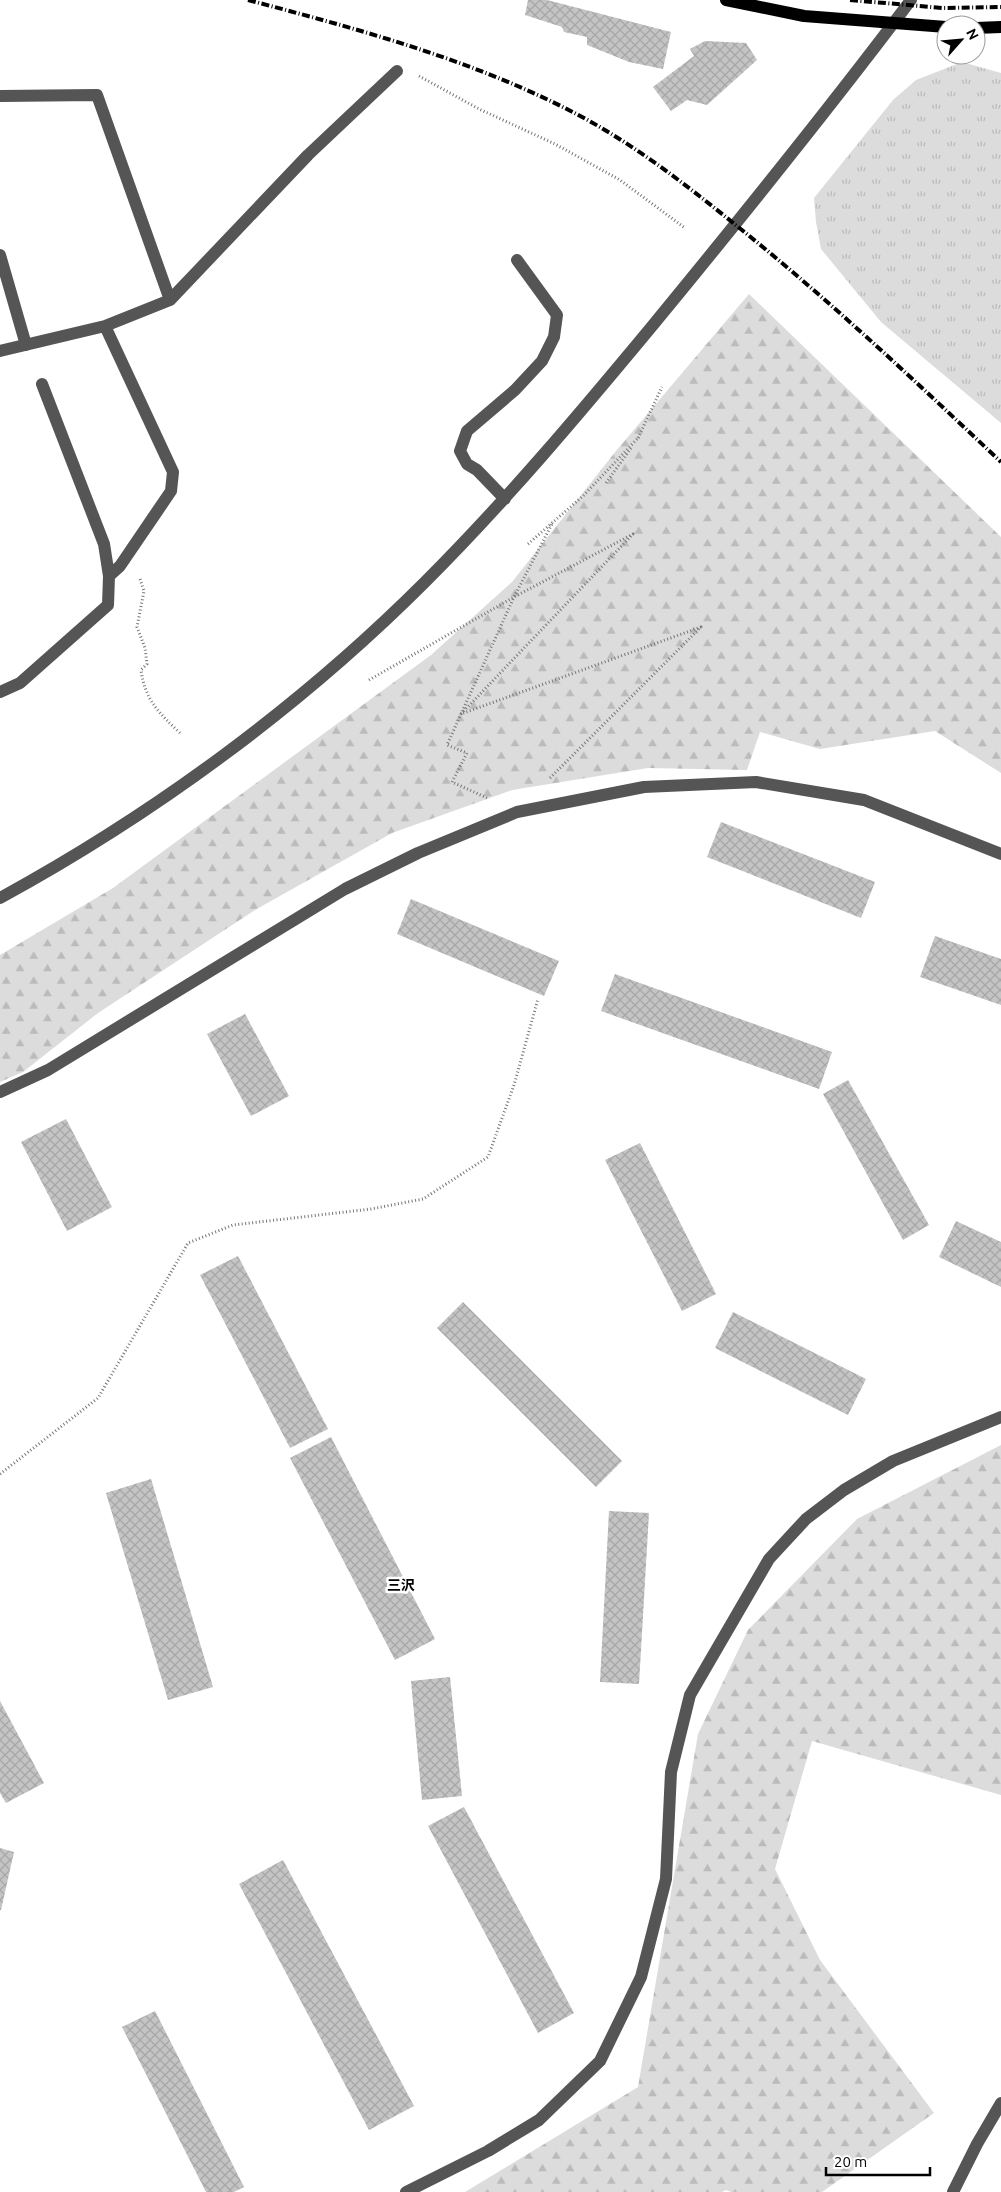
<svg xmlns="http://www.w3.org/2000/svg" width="1001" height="2192" font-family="Ubuntu,'Noto Sans JP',sans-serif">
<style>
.grass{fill:url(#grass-tufts)}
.forest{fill:url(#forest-firs)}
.building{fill:url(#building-cross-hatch)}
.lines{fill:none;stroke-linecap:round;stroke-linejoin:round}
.path{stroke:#777;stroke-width:3;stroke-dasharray:1 2.5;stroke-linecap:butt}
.minor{stroke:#555;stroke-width:12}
.major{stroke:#000;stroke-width:12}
.rail{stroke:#000;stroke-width:4;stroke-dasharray:8 2.5 1 2.5;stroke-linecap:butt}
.labels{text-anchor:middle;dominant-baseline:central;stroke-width:5;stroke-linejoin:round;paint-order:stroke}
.neighbourhood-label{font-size:14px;font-weight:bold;fill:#000;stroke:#fff}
</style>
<defs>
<pattern id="grass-tufts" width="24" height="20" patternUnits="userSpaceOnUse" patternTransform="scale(1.25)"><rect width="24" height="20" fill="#dcdcdc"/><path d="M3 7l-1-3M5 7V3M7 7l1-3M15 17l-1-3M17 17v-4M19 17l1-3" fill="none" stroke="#bbb"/></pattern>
<pattern id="forest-firs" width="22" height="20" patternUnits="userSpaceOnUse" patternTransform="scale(1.25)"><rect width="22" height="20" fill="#dcdcdc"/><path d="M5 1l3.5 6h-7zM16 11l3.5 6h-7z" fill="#bbb"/></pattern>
<pattern id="building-cross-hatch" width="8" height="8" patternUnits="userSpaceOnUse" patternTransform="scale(1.25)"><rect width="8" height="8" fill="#c4c4c4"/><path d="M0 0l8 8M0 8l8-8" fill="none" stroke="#a7a7a7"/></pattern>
</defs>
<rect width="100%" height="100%" fill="#fff"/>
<path class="grass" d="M962,62L1001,73V423L881,322L821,249L816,222L814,198L893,100L916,80Z"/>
<path class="forest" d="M749,294L1001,537V773L935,731L820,749L760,732L747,770L648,768L512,790L392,833L255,910L98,1013L23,1072L0,1082V955L113,888L431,655L512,582L616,451Z
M1001,1445V1795L812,1741L775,1869L820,1960L934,2113L822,2192H731L726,2190L722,2192H465L638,2087L698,1734L748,1630L857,1519Z"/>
<path class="building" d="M528,0H547L671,32L663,69L629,62L587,45V37L564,32L562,27L525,15Z
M705,41L746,43L757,60L707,105L687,100L671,111L653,87L694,56L690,49Z
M721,822L875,882L861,918L707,857Z
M411,899L559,961L544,996L397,934Z
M935,936L1001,959V1005L920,977Z
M615,974L832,1052L819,1089L601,1011Z
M245,1014L289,1096L251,1116L207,1034Z
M848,1080L929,1225L903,1240L823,1094Z
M66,1119L112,1207L67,1231L21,1142Z
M640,1143L716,1294L682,1311L605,1160Z
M956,1221L1001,1242V1287L939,1257Z
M238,1256L328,1429L290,1448L200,1275Z
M463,1302L622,1461L596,1487L437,1328Z
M733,1312L866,1379L848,1415L715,1348Z
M331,1437L435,1639L395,1660L290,1458Z
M151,1479L213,1687L168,1700L106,1493Z
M609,1511L649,1513L639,1684L600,1682Z
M450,1677L462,1796L422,1800L411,1681Z
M0,1701L44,1783L6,1803L0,1793Z
M464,1807L574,2013L538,2033L428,1826Z
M0,1848L14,1852L1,1910H0Z
M283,1860L414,2106L369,2130L239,1884Z
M155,2011L244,2187L234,2192H206L122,2027Z"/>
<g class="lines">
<path class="path" d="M419,76L479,109L555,144L620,180L685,228
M638,438L662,387
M606,483L631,448
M528,544L583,496L639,437
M140,579L144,591L137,627L145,648L147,664L141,670C145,700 159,713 180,733
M369,680L514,597L633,534L461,714L701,627L549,779
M487,798L452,782L467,753L447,745L514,597L553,522
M0,1474L98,1398L188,1243L233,1225L371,1209L423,1199L488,1157L514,1085L538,999"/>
<path class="minor" d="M0,96L97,95L170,300
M0,255L26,345
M0,351L105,326L170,300L308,155L397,71
M42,384L104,544L109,576
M505,499L477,470L467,464L460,451L467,431L515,390L542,361L554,337L557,315L517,260
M0,692L20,683L108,605L109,576L120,566L171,491L173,472L105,326
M0,898C154,814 301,706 425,582C507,500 580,413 653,325C741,218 828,110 911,0
M0,1092L48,1070L345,889L418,853L517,812L644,787L756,782L864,800L1001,854
M406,2192L488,2151L539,2120L600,2061L641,1977L666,1879L671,1772L690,1695L769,1559L806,1519L844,1490L893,1461L1001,1417
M953,2192L977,2144L1001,2103"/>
<path class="major" d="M726,0L804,16L946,27
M976,28L1001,27"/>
<path class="rail" d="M248,0C362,30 480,62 584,118C637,147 685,184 732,222C826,297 913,379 1001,462
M850,0L943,8L1001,7"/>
</g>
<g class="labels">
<g class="neighbourhood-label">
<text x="401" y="1585">三沢</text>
</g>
</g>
<g transform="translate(961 40) rotate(63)"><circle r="24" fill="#ffffff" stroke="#999999"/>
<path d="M0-4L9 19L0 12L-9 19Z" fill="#000000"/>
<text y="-8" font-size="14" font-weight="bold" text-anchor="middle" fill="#000000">N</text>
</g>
<path d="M826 2167v8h104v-8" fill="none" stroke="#000000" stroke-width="2.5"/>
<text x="834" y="2167" font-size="15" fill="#000000" stroke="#ffffff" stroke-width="4" paint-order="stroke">20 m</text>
</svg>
